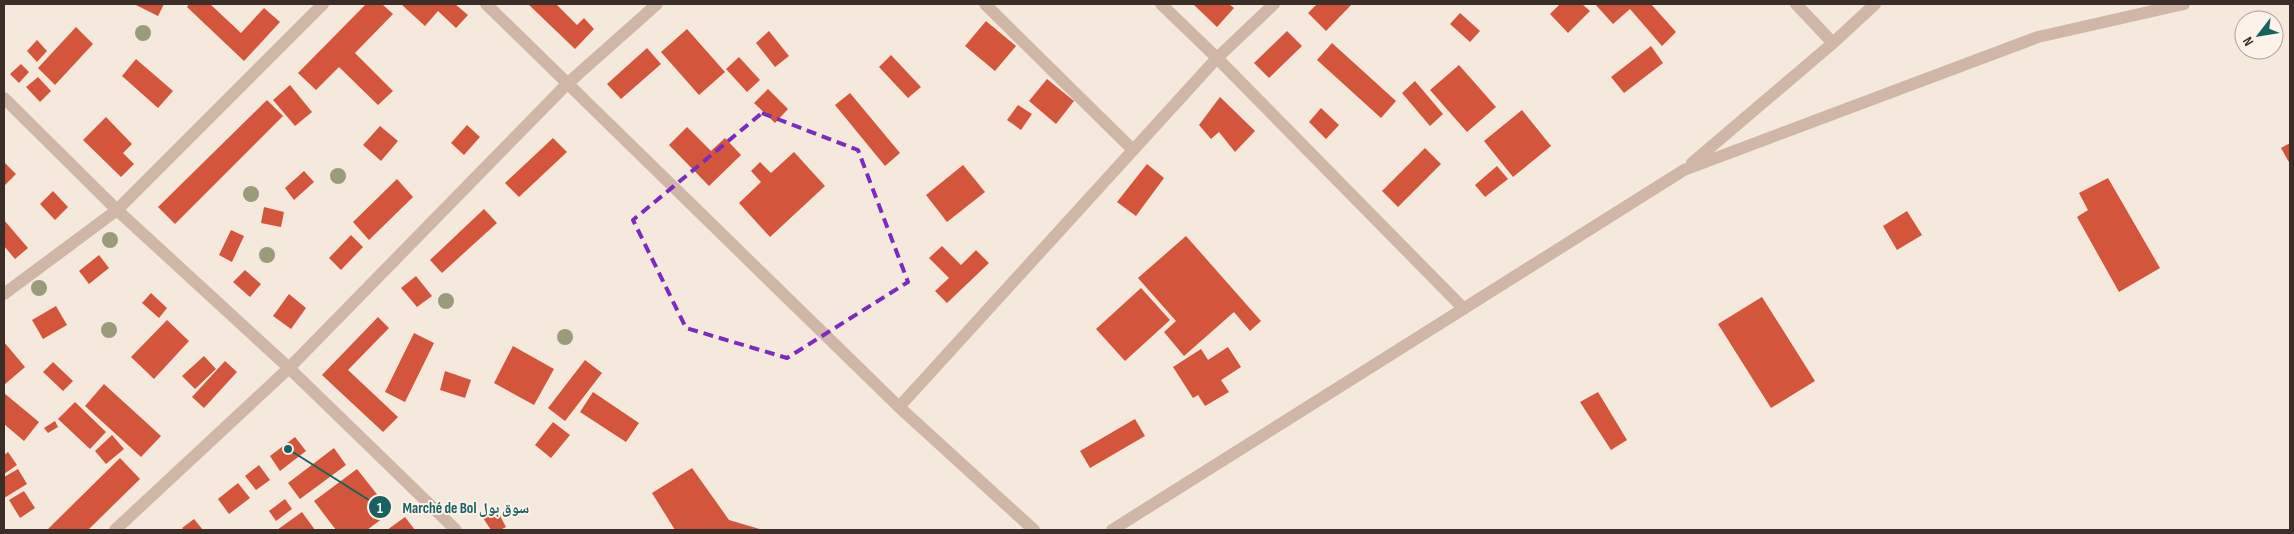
<svg xmlns="http://www.w3.org/2000/svg" width="2294" height="534" font-family="'Sofia Sans Condensed','Noto Naskh Arabic',sans-serif">
<style>
.building{fill:#d3563c}
.lines{fill:none;stroke-linecap:round;stroke-linejoin:round}
.minor{stroke:#cfb6a7;stroke-width:12}
.tree{fill:#999b7a}
.marked{fill:none;stroke:#7b2cbf;stroke-width:4;stroke-dasharray:10 6;stroke-linejoin:round}
.leader{fill:none;stroke:#186161;stroke-width:2}
.callout-dot{fill:#186161;stroke:#fcf2ea;stroke-width:2}
.mark-label{font-size:15px;text-anchor:middle;font-weight:bold;fill:#fff}
.callout-label{font-size:15px;text-anchor:middle;font-weight:bold;fill:#186161;stroke:#fcf2ea;stroke-width:4;stroke-linejoin:round;paint-order:stroke}
</style>
<rect width="100%" height="100%" fill="#f5e8dd"/>
<path class="building" d="M134,4H164L158,16Z
M189,4H210L241,33L264,8L280,22L244,61L187,7Z
M366,4H382L393,14L355,53L393,91L378,105L339,67L316,90L298,73Z
M401,4H455L468,15L456,28L438,11L425,26Z
M528,4H556L577,25L584,18L594,29L575,49Z
M1193,4H1229L1234,8L1217,27Z
M1317,4H1352L1326,31L1308,13Z
M1560,4H1582L1590,11L1568,33L1550,14Z
M1595,4H1651L1676,32L1662,46L1630,9L1613,24Z
M1460,13L1480,31L1470,42L1450,24Z
M986,21L1016,46L995,71L965,46Z
M76,27L93,44L55,85L38,68Z
M687,29L725,72L699,95L661,52Z
M769,31L789,56L775,67L756,43Z
M1287,31L1302,46L1269,78L1254,63Z
M37,40L47,51L37,62L27,51Z
M1332,43L1396,101L1381,118L1317,60Z
M1651,46L1663,63L1624,93L1611,77Z
M647,48L661,64L621,99L607,84Z
M891,55L921,87L908,98L879,67Z
M739,57L760,80L747,92L726,69Z
M136,59L173,91L158,108L122,76Z
M21,64L29,72L19,83L10,74Z
M1459,65L1496,107L1467,132L1430,90Z
M38,77L51,91L40,102L26,87Z
M1047,79L1074,101L1056,124L1029,101Z
M1415,81L1443,114L1430,126L1402,93Z
M290,85L312,112L295,126L273,100Z
M768,89L788,109L775,123L754,103Z
M850,93L900,153L885,166L835,105Z
M1220,97L1255,131L1235,152L1219,132L1211,139L1199,125Z
M267,100L283,116L175,224L158,207Z
M1018,105L1032,114L1021,130L1007,120Z
M1321,108L1339,125L1326,139L1309,122Z
M1522,110L1551,146L1513,177L1484,141Z
M106,117L132,144L123,153L134,164L121,177L83,140Z
M467,125L480,137L464,155L451,143Z
M380,126L398,141L381,161L363,145Z
M687,127L711,151L725,138L741,155L709,186L669,145Z
M553,138L567,152L519,197L505,183Z
M2290,143V164L2281,148Z
M1425,148L1441,164L1398,207L1382,191Z
M794,152L825,186L770,237L739,203L761,182L751,171L760,162L771,173Z
M4,162L16,174L4,186Z
M1147,164L1164,178L1136,216L1117,202Z
M963,165L985,192L947,222L926,195Z
M1497,166L1508,179L1485,197L1475,185Z
M304,171L314,182L294,200L285,188Z
M2108,178L2160,268L2119,292L2077,217L2088,210L2079,193Z
M397,179L413,197L369,240L353,222Z
M53,191L68,207L55,220L40,204Z
M264,207L284,212L281,227L261,223Z
M484,209L497,223L442,273L430,260Z
M1907,211L1922,235L1897,250L1883,226Z
M4,220L28,248L15,259L4,246Z
M231,230L244,236L232,262L219,255Z
M351,235L363,247L341,270L329,258Z
M1186,236L1261,321L1250,331L1234,312L1184,356L1164,332L1176,321L1138,278Z
M942,246L961,265L976,250L989,263L947,303L935,291L949,278L929,258Z
M99,255L109,268L89,284L79,271Z
M245,270L261,284L250,297L233,282Z
M416,276L432,296L417,307L401,288Z
M1141,288L1170,320L1125,361L1096,329Z
M151,293L167,308L159,318L142,303Z
M289,294L306,308L291,329L273,316Z
M1762,297L1815,381L1771,408L1718,324Z
M56,306L67,325L43,339L32,320Z
M378,317L389,328L348,370L398,417L383,432L322,375Z
M167,320L189,341L154,379L131,357Z
M414,333L434,343L405,402L385,392Z
M4,342L25,367L4,385Z
M513,346L554,369L534,405L494,383Z
M1228,347L1241,367L1221,380L1229,392L1205,406L1198,395L1193,398L1173,367L1201,349L1208,360Z
M204,356L216,369L195,389L182,376Z
M585,360L602,373L565,421L548,408Z
M225,361L237,372L204,408L192,397Z
M53,362L73,381L63,391L43,372Z
M445,371L471,380L465,398L440,390Z
M104,384L161,436L141,457L85,406Z
M593,392L639,423L626,442L580,412Z
M1598,392L1627,440L1611,450L1580,402Z
M4,393L39,422L24,441L4,424Z
M75,402L106,432L90,449L58,419Z
M1135,419L1145,436L1090,468L1080,451Z
M55,421L58,427L48,433L44,428Z
M553,422L570,435L551,458L535,445Z
M112,435L124,449L106,464L95,451Z
M295,437L306,451L280,471L270,456Z
M334,448L346,465L300,499L288,483Z
M8,452L17,465L4,474V455Z
M120,458L140,479L88,530H47Z
M259,465L270,480L256,490L245,476Z
M692,468L729,520L763,530H675L652,493Z
M18,469L27,484L4,498V477Z
M357,469L391,512L367,530H336L314,501Z
M238,483L250,498L229,514L218,499Z
M24,491L35,508L20,518L9,500Z
M285,499L292,509L276,521L269,511Z
M497,510L506,527L500,530H491L483,518Z
M302,512L315,530H277Z
M405,517L415,530H387Z
M194,519L203,530H184L182,528Z"/>
<g class="lines">
<path class="minor" d="M486,4L899,407L1034,530
M985,4L1133,150
M1161,4L1217,58L1464,309
M1796,4L1833,43
M4,98L117,210L289,368L456,530
M1692,163L1833,43L1875,4
M4,294L117,210L323,4
M899,407L1217,58L1274,4
M115,530L289,368L567,84L657,4
M1112,530L1684,170L2038,37L2184,4"/>
</g>
<g class="tree">
<circle cx="143" cy="33" r="8"/>
<circle cx="338" cy="176" r="8"/>
<circle cx="251" cy="194" r="8"/>
<circle cx="110" cy="240" r="8"/>
<circle cx="267" cy="255" r="8"/>
<circle cx="39" cy="288" r="8"/>
<circle cx="446" cy="301" r="8"/>
<circle cx="109" cy="330" r="8"/>
<circle cx="565" cy="337" r="8"/>
</g>
<path class="marked" d="M762,113L858,150L908,282L787,358L686,328L633,220Z"/>
<path class="leader" d="M288 449L380 507"/>
<g class="callout-dot">
<circle cx="288" cy="449" r="5"/>
<circle cx="380" cy="507" r="12"/>
</g>
<g class="mark-label">
<text x="380" y="513">1</text>
</g>
<g class="callout-label">
<text x="466" y="513">Marché de Bol سوق بول</text>
</g>
<rect width="2294" height="534" fill="none" stroke="#3b2d28" stroke-width="10"/>
<g transform="translate(2259 35) rotate(239)"><circle r="24" fill="#fcf2ea" stroke="#afa39c"/>
<path d="M0-4L9 19L0 12L-9 19Z" fill="#186161"/>
<text y="-8" font-size="14" font-weight="bold" text-anchor="middle" fill="#3b2d28">N</text>
</g>
</svg>
